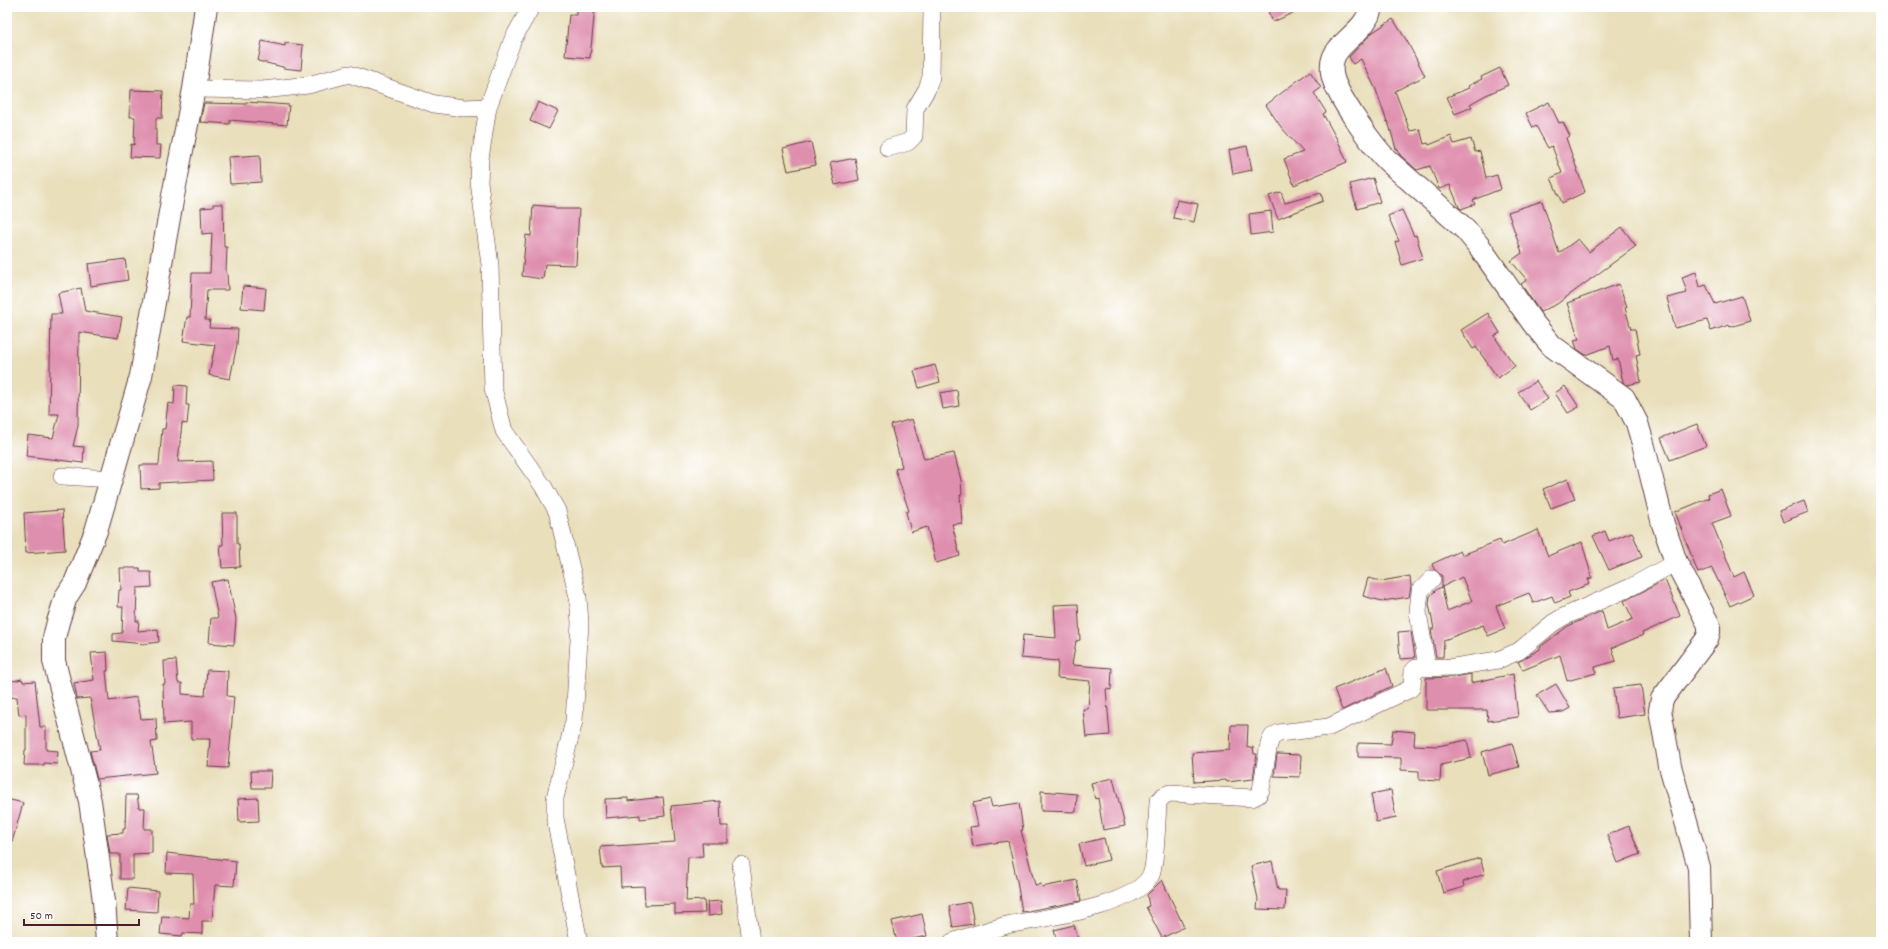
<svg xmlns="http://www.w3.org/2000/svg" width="1888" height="949" font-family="Dekko,sans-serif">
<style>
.building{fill:#df8fae}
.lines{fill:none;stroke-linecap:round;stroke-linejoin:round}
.minor-casing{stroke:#623c41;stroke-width:18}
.tertiary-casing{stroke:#623c41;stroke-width:24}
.minor{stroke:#fff;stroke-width:17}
.tertiary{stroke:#fff;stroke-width:22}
</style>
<rect width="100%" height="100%" fill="#fff"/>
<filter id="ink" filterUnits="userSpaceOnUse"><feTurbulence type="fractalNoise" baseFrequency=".025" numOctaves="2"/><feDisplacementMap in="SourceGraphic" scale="8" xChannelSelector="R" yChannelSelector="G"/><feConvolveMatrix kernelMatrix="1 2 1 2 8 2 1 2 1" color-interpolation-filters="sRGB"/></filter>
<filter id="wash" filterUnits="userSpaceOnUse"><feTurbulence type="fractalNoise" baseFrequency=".012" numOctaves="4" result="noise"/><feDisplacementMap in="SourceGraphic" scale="16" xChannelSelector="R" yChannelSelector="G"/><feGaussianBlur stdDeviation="0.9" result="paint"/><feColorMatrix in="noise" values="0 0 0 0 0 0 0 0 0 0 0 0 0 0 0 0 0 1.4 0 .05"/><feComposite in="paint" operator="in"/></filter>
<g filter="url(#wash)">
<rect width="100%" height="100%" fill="#e9dfbb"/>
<g id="blocks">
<path class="building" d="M576,7H595L590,58L565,56L569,15H576Z
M1266,7H1306L1273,22Z
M1393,19L1407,41L1425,76L1395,91L1410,131L1420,129L1424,144L1428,143L1429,145L1451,136L1454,144L1471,139L1475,152L1480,151L1486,178L1497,175L1501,189L1473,200L1475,204L1461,209L1459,207L1450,185L1439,189L1430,166L1417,170L1400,155L1398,149H1396L1388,121L1387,122L1376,90L1361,59L1353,64L1349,57L1373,32Z
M262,41L285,46V43L303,45L301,70L283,68V67L258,61Z
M1500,68L1508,85L1484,96L1470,104L1472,107L1455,114L1447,97L1469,88L1468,86L1482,79L1481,77Z
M1310,71L1321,88L1314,93L1326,112L1323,114L1339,143L1347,162L1294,185L1284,159L1303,152L1281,127L1266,105Z
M131,90L163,91L162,118H156V145H161L160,158L130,157L131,144L134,145L135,117H130Z
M246,102L289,105L287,125L230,120V124L200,122L204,103L246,104Z
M538,102L558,111L549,129L530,121Z
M1549,102L1559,123L1563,122L1570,136L1566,138L1585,192L1562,203L1551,178L1562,173L1552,146L1548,148L1536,126L1533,128L1526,113Z
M811,142L816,165L788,171L783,149Z
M1247,146L1252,170L1233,174L1229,150Z
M260,155L261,182L230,184L228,157Z
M855,158L859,180L835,185L830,163Z
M1373,178L1380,202L1357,209L1350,184Z
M1281,192L1285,203L1321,193L1323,201L1278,219L1269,196Z
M1177,200L1198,204L1194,222L1173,218Z
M1542,201L1559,253L1578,239L1589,252L1622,227L1636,246L1557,304L1540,312L1521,284L1527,280L1511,261L1522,253L1508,212Z
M213,204H223L224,247H227L226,273H227L228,290H207L205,320H210L209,328L238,329L237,344L230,379L209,375L215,345L183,341L187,317H190L192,273H210L212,233L202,234L201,208L213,207Z
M533,205L555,207V209H579L576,265L545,264L543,279L522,276L526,235L531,236Z
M1402,210L1414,236L1416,235L1423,258L1402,265L1395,242L1399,241L1388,216Z
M1271,211L1273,232L1251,235L1249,214Z
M125,259L128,280L91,286L88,264Z
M1696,272L1700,287L1706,285L1715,304L1742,296L1750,321L1730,327L1729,325L1711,331L1707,320L1675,328L1667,298L1687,293L1682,277Z
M1619,284L1627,307L1625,308L1631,329H1635L1640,354L1636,355L1641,382L1627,385L1623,382L1618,359L1613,360L1610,346L1586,355L1577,349L1574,340L1579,339L1567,303Z
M243,286L266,288L264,310L241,308Z
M81,288L85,311L122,317L118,338L79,332L78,426L73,446L84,447L83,463L26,456L28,435L53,438L59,414H49L51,314H62L58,293Z
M1488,313L1500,333L1494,336L1515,366L1498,378L1476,347L1473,349L1461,330Z
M935,365L940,382L919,388L914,371Z
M1536,381L1548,399L1530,410L1518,392Z
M175,385L187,386L186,405H189L187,424L182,423L178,462L212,461L213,480L159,483V488L141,489L140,465H159L162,429H165L168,403L174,404Z
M1565,386L1579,407L1568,413L1555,393Z
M957,390L959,406L943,409L940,393Z
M912,419L924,459L954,453L961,480L962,495H960L962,523L952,524L960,556L936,563L927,527L911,532L906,512L909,511L895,469L902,467L891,425Z
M1697,424L1706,446L1670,460L1661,438Z
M1568,479L1575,499L1551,508L1543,489Z
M1721,489L1731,516L1712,523L1734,577L1744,572L1754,595L1730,606L1712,568L1698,573L1675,512L1709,498L1708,494Z
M1804,501L1808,512L1783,522L1779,511Z
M62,510L65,550L26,553L24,513Z
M222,513H237V544H239L240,567L222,568L220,545H223Z
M1538,530L1548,556L1582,542L1592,578L1588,579L1590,584L1568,592L1570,597L1555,603L1552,596L1533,603L1529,593L1496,606L1505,629L1488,636L1483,625L1444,640L1443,657H1436L1431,629H1434L1429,604L1430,596L1437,589L1442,587L1447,611L1472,601L1462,577L1442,587V576L1434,569L1432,564L1460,551L1462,555L1500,540L1502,545Z
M1605,531L1609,541L1632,532L1642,557L1609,570L1593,536Z
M120,568H140V572H151L152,587L137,588L136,621H139L138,631L158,629L159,642L144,644L113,641V634L122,633L123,607H118L119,590H121Z
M1410,576L1411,587L1409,597L1382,601L1363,596L1368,578L1381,581Z
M228,579L236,619L234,645L209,643L211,618H218L211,582Z
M1665,580L1680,616L1642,633L1643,635L1612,648L1616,661L1595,667L1596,673L1567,681L1560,655L1523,670L1518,662L1540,649V647L1568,626L1602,611L1607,630L1633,619L1624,601Z
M1078,604L1080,640L1076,641L1072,665L1112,668L1111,690L1106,689L1110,735L1086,737L1083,709H1088L1090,681L1057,678L1058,661L1021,658L1023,635L1056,638L1054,605Z
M1411,631L1415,658L1400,659L1398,632Z
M107,652L108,671H106L109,701L137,697L141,719L156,718L157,741L151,742L156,773L97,779L90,751L100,750L90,698L77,699L74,683L94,680L91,653Z
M176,660L178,683H182V694L205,696L207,670L228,671L227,696L234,697L228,768L208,767L210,739H191V722L164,724L163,684H165L164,661Z
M1386,668L1392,686L1342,710L1334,689Z
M1471,674V683L1513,674L1518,717L1488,721L1487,710H1426V678L1454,677Z
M22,679L23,682L35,681L40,727H46V750L58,751L57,764L44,763V765H24L25,750H26V714L19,715L17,697L7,698V682Z
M1556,684L1570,708L1563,712L1549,713L1537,695Z
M1641,685L1645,714L1617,718L1613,688Z
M1231,725H1248L1247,748L1253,747L1254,754H1257L1253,779L1227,782L1226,780L1194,782L1192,753L1230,750Z
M1393,730L1415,732L1414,745L1438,746L1467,740L1471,758L1441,765L1440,781L1419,780V771L1401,770V758L1358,757V743L1391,744Z
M1512,743L1519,767L1488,775L1482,752Z
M1277,754L1301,755L1300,777L1274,776Z
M251,771H271L270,788H252Z
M1113,778L1125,826L1103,830L1098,798L1095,799L1091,783Z
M1391,790L1396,818L1376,822L1371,794Z
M1041,791L1077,794L1076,812L1041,811Z
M126,795H137L139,808H145L144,829H152V853L133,854V879H120V854H110L107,834L123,833V829H125Z
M663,797L665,816L640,819V815L606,818L605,799L628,798V801Z
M258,798L259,821L239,822L238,799Z
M7,799L23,803L11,846H7Z
M990,799L992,807L1019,803L1023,830H1021L1035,885L1041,884L1042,887L1077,880L1081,901L1022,912L1017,881L1008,841L973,846L970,827L978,826L973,803Z
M720,801L721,826H728V843H702L703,856L688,857L686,901L704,900L705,913L675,914V904L645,905L644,886L621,887L620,867L602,868L600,847L675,842L671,806Z
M1629,826L1640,854L1618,863L1607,835Z
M1104,838L1109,860L1084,866L1079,844Z
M167,853L236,861L234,886L215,885L212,921H202V934L183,933L182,936L160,934L162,916L189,918L190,904H194L193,874L166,873Z
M1480,858L1485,874L1463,882L1464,887L1443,893L1437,871Z
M1272,861L1278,890H1286L1285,910L1257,909L1258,899L1251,866Z
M1162,880L1184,927L1162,938L1146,907L1149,906L1147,895Z
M128,888L158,891L157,912L126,910Z
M721,901L722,914L708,916L707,902Z
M970,902L974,924L953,927L949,906Z
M922,914L927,936L897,942L892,921Z
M1074,925L1079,942H1057L1054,930Z"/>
</g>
</g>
<g filter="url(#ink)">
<use href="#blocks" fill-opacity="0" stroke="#623c41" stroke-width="1"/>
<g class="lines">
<defs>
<path id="minor" d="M194,89L262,90L291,87L308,85L349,74L434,104L464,108L488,107L513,39L531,7
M488,107L480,159L479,182L490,265L493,388L504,431L543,486L557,511L578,597L580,623L574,721L555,798V818L579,942
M888,148L908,142L914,136L915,109L927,89L931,77L932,7
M62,476L112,479
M1427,667L1418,612L1420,591L1432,579
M741,865L751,942
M952,942C970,936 989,930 1007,925C1042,918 1134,908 1151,875C1156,864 1157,817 1158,802L1163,796L1170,793L1252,798L1258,795L1261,790L1269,744L1272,737L1279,733L1329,727L1410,689L1412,687L1413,671L1416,668L1454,667L1498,660L1519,651L1553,623L1563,617L1631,587L1676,562"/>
<path id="tertiary" d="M1371,7C1368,26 1349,36 1338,50C1332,57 1331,65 1332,73C1334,93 1373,146 1388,161L1466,230L1479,246L1533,323L1552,346L1624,398L1637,423L1644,447L1663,524L1676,562L1709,625V632L1707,639L1662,699L1660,710L1670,766L1699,867L1701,942
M107,942L104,901L90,801L54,661V638L58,622L66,597L75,583L96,531L141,376L172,201L194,89L206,7"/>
</defs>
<use href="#minor" class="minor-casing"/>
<use href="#tertiary" class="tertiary-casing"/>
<use href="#minor" class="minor"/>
<use href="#tertiary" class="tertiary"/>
</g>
</g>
<rect width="1888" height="949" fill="none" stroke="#fff" stroke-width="24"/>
<path d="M24 919v6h115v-6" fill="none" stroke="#4a1f2b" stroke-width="2"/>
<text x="30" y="919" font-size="12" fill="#4a1f2b" stroke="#ffffff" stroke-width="3" paint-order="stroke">50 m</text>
</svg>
